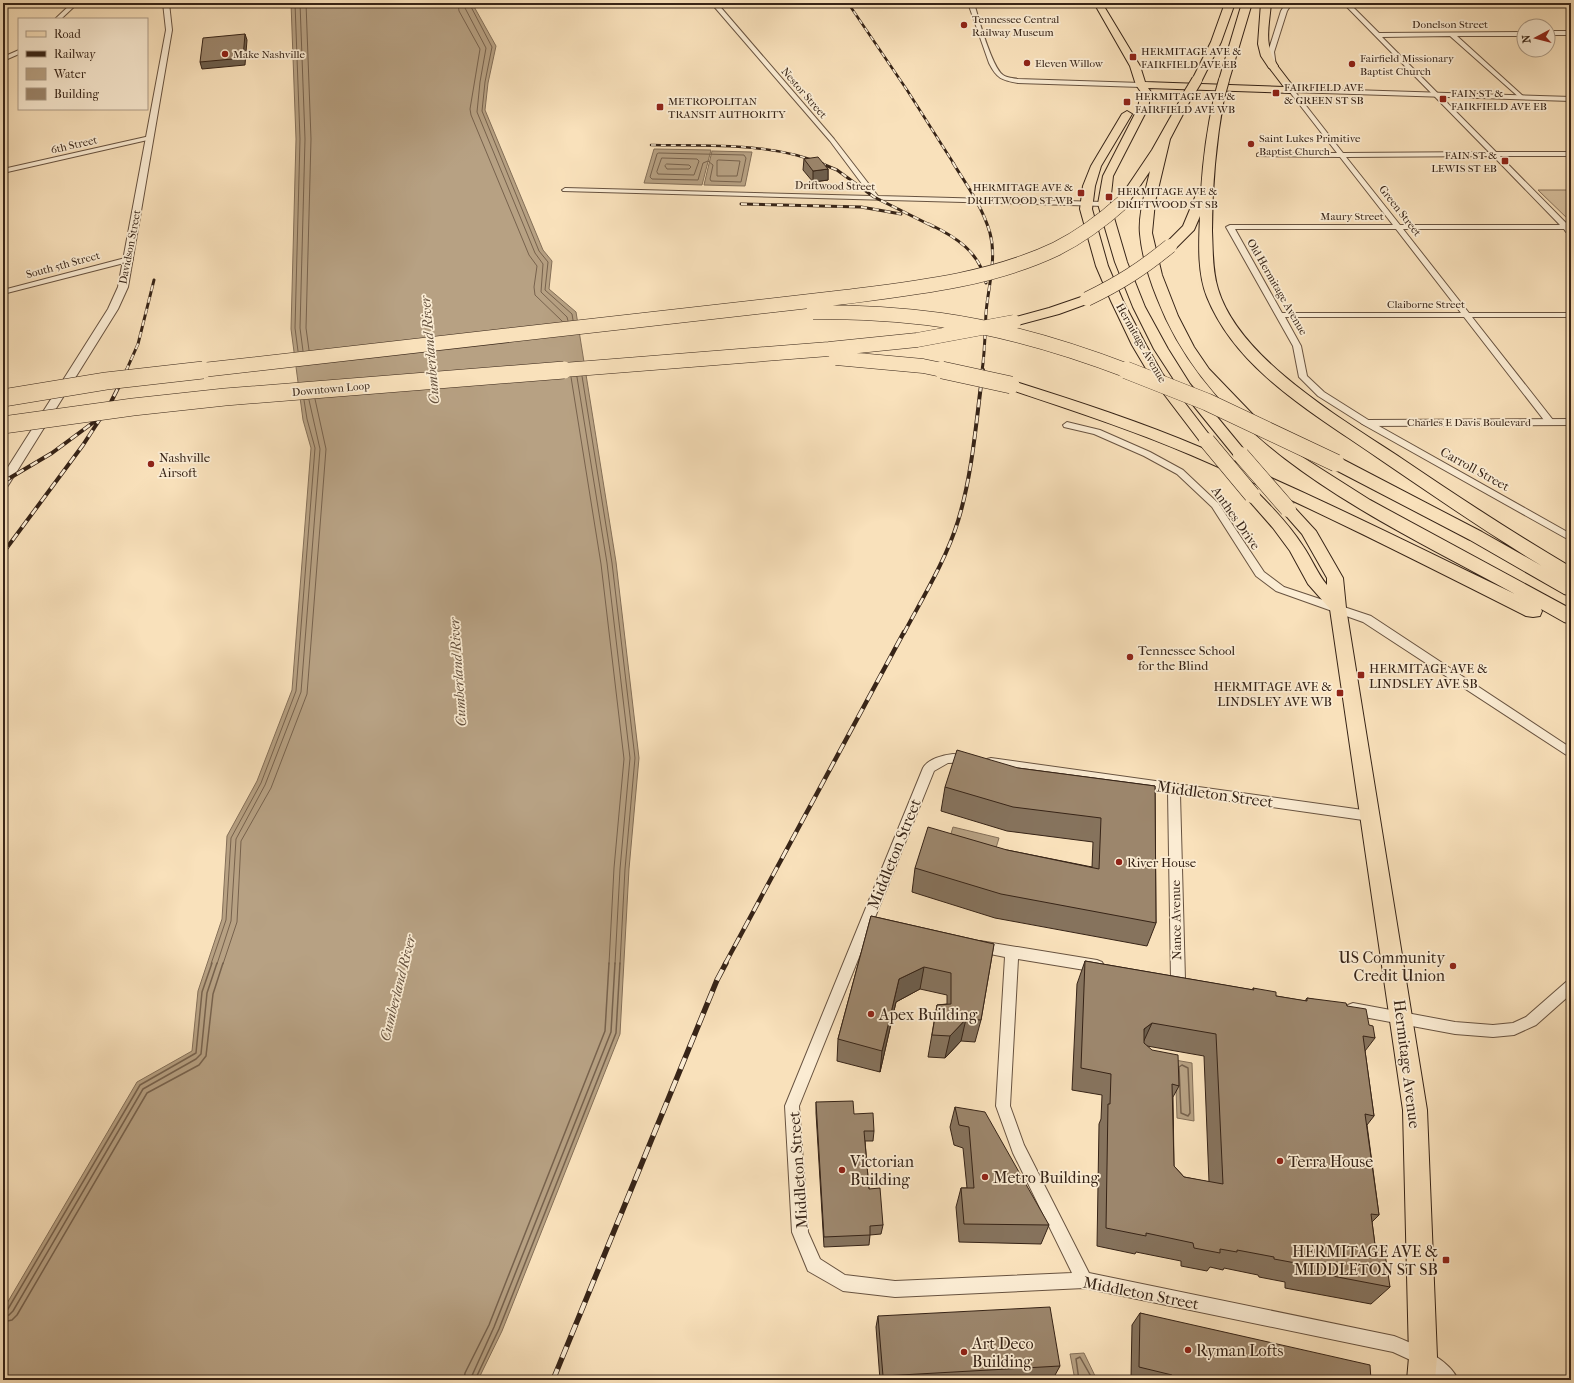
<svg xmlns="http://www.w3.org/2000/svg" width="1574" height="1383" font-family="'IM FELL French Canon',serif">
<style>
.green{fill:#d8c19f;stroke:#88725b}
.water{fill:#b7a183;stroke:#846f58}
.lines{fill:none;stroke-linecap:round;stroke-linejoin:round}
.shore-far1{stroke:#77624d;stroke-width:1}
.shore{stroke:#77624d;stroke-width:1.5}
.minor-casing{stroke:#685340;stroke-width:2}
.tertiary-casing{stroke:#685340;stroke-width:2}
.primary-casing{stroke:#372417;stroke-width:2}
.motorway-casing{stroke:#372417;stroke-width:2}
.minor{fill:#fbecd3;fill-rule:evenodd}
.tertiary{fill:#fbecd3;fill-rule:evenodd}
.primary{fill:#f9e1bb;fill-rule:evenodd}
.motorway{fill:#f9e1bb;fill-rule:evenodd}
.rail-far4-casing{stroke:#372417;stroke-width:2.5}
.rail-far3-casing{stroke:#372417;stroke-width:3}
.rail-far2-casing{stroke:#372417;stroke-width:4}
.rail-far1-casing{stroke:#372417;stroke-width:4.5}
.rail-casing{stroke:#372417;stroke-width:5.5}
.rail-far4{stroke:#fbecd3;stroke-width:1.5;stroke-dasharray:5;stroke-linecap:butt}
.rail-far3{stroke:#fbecd3;stroke-width:2;stroke-dasharray:6;stroke-linecap:butt}
.rail-far2{stroke:#fbecd3;stroke-width:2.5;stroke-dasharray:8;stroke-linecap:butt}
.rail-far1{stroke:#fbecd3;stroke-width:3;stroke-dasharray:10;stroke-linecap:butt}
.rail{stroke:#fbecd3;stroke-width:4;stroke-dasharray:12;stroke-linecap:butt}
.primary-bridge-casing{stroke:#372417;stroke-width:17;stroke-linecap:butt}
.motorway-bridge-far2-casing{stroke:#372417;stroke-width:12;stroke-linecap:butt}
.motorway-bridge-far1-casing{stroke:#372417;stroke-width:15;stroke-linecap:butt}
.motorway-bridge-casing{stroke:#372417;stroke-width:18;stroke-linecap:butt}
.primary-bridge{stroke:#f9e1bb;stroke-width:16}
.motorway-bridge-far2{stroke:#f9e1bb;stroke-width:10}
.motorway-bridge-far1{stroke:#f9e1bb;stroke-width:14}
.motorway-bridge{stroke:#f9e1bb;stroke-width:17}
.wall{fill:#86735d;stroke:#372417;fill-rule:evenodd}
.shaded-wall{fill:#6d5e4c;stroke:#372417}
.building{fill:#9c866c;stroke:#372417;fill-rule:evenodd}
.poi-dot{fill:#8f2418;stroke:#fbecd3;stroke-width:1.5}
.labels{text-anchor:middle;dominant-baseline:central;stroke-width:3.5;stroke-linejoin:round;paint-order:stroke}
.far-poi-label{font-size:11px;fill:#372417;stroke:#fbecd3;text-anchor:start}
.far-street-label{font-size:11px;fill:#372417;stroke:#fbecd3}
.poi-label{font-size:13px;fill:#372417;stroke:#fbecd3;text-anchor:start}
.street-label{font-size:13px;fill:#372417;stroke:#fbecd3}
.water-label{font-size:14px;font-style:italic;fill:#64503d;stroke:#fbecd3}
.near-street-label{font-size:16px;fill:#372417;stroke:#fbecd3}
.near-poi-label{font-size:16px;fill:#372417;stroke:#fbecd3;text-anchor:start}
</style>
<rect width="100%" height="100%" fill="#f9e1bb"/>
<filter id="stains"><feTurbulence type="fractalNoise" baseFrequency=".005" numOctaves="4"/><feColorMatrix values="0 0 0 0 .2 0 0 0 0 .09 0 0 0 0 .02 0 0 0 .5 -.17"/></filter>
<radialGradient id="worn" r=".72"><stop offset=".6" stop-color="#630" stop-opacity="0"/><stop offset="1" stop-color="#630" stop-opacity=".3"/></radialGradient>
<path class="green" d="M1538,190H1568L1571,193V222Z"/>
<path class="water" d="M291,3H472L496,46L488,83L485,110L543,250L552,261L549,289L576,312L616,562L639,758L629,869L620,1034L502,1331L478,1380H3V1310L137,1082L192,1051L198,991L222,919L227,836L257,781L292,690L311,448L303,420L291,329L296,139Z
M654,149L711,150L702,185L644,183Z
M712,151L752,152L745,186L704,185Z
M953,827L999,838L996,848L950,837Z
M1175,1060L1192,1063L1194,1121L1177,1118Z
M1084,1353L1097,1380H1075L1070,1354Z"/>
<g class="lines">
<path class="shore-far1" d="M295,3L300,139L295,328L298,351
M300,3L305,139L300,328L303,351
M306,3L311,139L306,328L309,350
M458,3L459,11L480,49L470,109L471,115L529,255L537,266L534,287L535,295L562,321
M464,3L465,8L486,48L480,82L477,112L535,253L543,264L541,292L567,317L568,321
M469,3L492,47L485,82L482,111L539,251L548,262L545,290L572,314L573,320
M659,153L744,155L746,158L741,182L711,181L710,179L713,165L708,161L703,163L698,180L652,179L650,177L657,154Z
M662,158L697,159L699,161L694,175L658,174L657,172Z
M719,160L740,161L737,176H717V161Z
M667,164L689,165L691,167L689,169H667L665,166Z
M582,376L612,563L635,758L625,869L620,964
M571,377L601,564L624,759L614,868L609,964
M577,377L607,563L630,758L620,869L615,964
M211,964L226,920L231,838L261,783L296,691L315,448L307,419L304,400
M217,964L231,921L236,839L265,785L301,692L320,449L309,400
M223,964L237,922L241,841L271,788L307,694L326,449L315,399"/>
<path class="shore" d="M1182,1065L1188,1068L1190,1113L1188,1116L1181,1113L1179,1067Z
M3,1311L8,1309L140,1085L196,1053L202,992L212,963
M3,1316L9,1315L13,1311L143,1089L196,1059L201,1054L207,993L217,963
M3,1322L12,1320L17,1315L147,1093L199,1065L206,1056L213,994L223,963
M464,1380L465,1373L489,1325L605,1031L609,963
M470,1380L494,1327L611,1032L615,963
M475,1380L499,1329L616,1033L620,963
M1079,1380L1076,1359L1080,1357L1093,1380"/>
<defs>
<path id="minor" d="M6,3H12L3,10V5Z
M72,3H78L61,19H55Z
M711,3H717L834,139L878,196L1104,202L1107,204L1104,206L563,191L562,190L565,188L871,196L830,141Z
M968,3H974C978,17 992,68 1003,75C1007,78 1013,78 1018,79L1141,83L1144,85L1141,87L1018,83C1002,80 997,79 989,63Z
M1286,3H1292L1287,11L1274,52L1276,66L1273,68L1270,66L1268,52L1281,11Z
M1343,3H1349L1379,33L1524,32V36H1457L1523,96L1524,97L1521,99L1450,36L1382,37L1496,152H1571V156H1500L1568,225H1571V232H1566L1564,229H1403L1469,313H1571V317H1472L1553,420L1554,422L1550,425L1547,424L1464,317H1285L1301,346L1307,376L1324,392L1370,421L1571,534V541L1364,425L1318,396L1299,377L1293,346L1226,227L1230,225H1393L1340,157L1257,156V154L1259,153H1337L1289,91V89H1293L1343,153L1489,152ZM1493,156L1560,225H1400L1346,157ZM1235,229H1396L1461,313H1282Z
M1548,31H1571V35H1548Z
M19,50V54L3,61V57Z
M150,136L152,137V139L3,173V169Z
M129,257L133,259L132,261L3,294V290Z
M1067,422L1100,430L1150,452L1183,470L1218,503L1264,572L1284,587L1371,616L1571,748V758L1363,622L1276,591L1256,576L1212,507L1177,474L1144,456L1094,434L1064,427L1063,425Z
M953,754L974,756L976,759L974,762L948,763L934,771L799,1106L808,1232L820,1259L845,1275L895,1281L1072,1273L1013,1153L996,1106L1005,957L975,951L973,947L975,943L980,941L1097,960L1102,962L1104,966L1102,970L1097,972L1018,959L1010,1106L1024,1145L1089,1273L1394,1336C1414,1344 1450,1359 1458,1380H1437L1417,1363L1393,1352L1084,1288L895,1297L843,1291L808,1271L792,1232L785,1106L923,768C928,759 943,755 953,754Z
M991,758L1370,811L1374,813L1376,816L1374,819L1370,821L1180,794L1185,980L1183,984L1178,986L1173,984L1171,980L1168,792L991,766L987,765L985,762L987,759Z
M1571,980V994L1536,1025L1514,1035L1493,1037L1455,1034L1353,1015L1348,1013L1346,1009L1348,1005L1353,1003L1455,1022L1493,1025L1513,1023L1526,1017L1566,982Z"/>
<path id="tertiary" d="M163,3H169L172,30L128,287L118,309L9,484L7,487L3,488V475L108,309L118,287L166,30Z
M1288,88L1571,97V101L1291,92H1288Z
M1571,419V425L1367,426L1361,423L1367,420Z"/>
<path id="primary" d="M1094,3H1102L1140,66L1145,82L1284,87L1268,66L1273,63L1276,64L1296,90L1291,93L1148,88L1151,92L1148,108L1113,176L1110,204L1127,262L1145,307L1168,349L1190,384L1246,452L1248,455L1246,458L1241,459L1236,458L1180,389L1154,349L1133,307L1115,262L1098,204L1103,176L1138,108L1141,92L1136,85L1130,66Z
M1127,111L1132,114L1101,166L1095,186L1092,209L1108,266L1123,301L1146,345L1162,373L1214,441L1212,444L1207,445L1202,444L1151,377L1132,345L1111,301L1096,266L1080,209L1083,186L1091,166L1122,114Z
M1252,490L1257,492C1274,509 1290,526 1303,546C1312,559 1317,573 1327,585V578L1302,534L1280,509L1283,506L1288,504L1293,506L1316,531L1343,578L1346,608L1427,1110L1437,1357L1435,1380H1407L1409,1357L1403,1110L1330,609L1308,584L1290,551L1273,528L1244,495L1247,492Z"/>
<path id="motorway" d="M1225,3H1235L1221,42L1201,82H1193L1192,80L1211,42Z
M1242,3H1252L1229,80L1228,82H1220L1219,80Z
M1261,3H1271C1269,28 1263,45 1278,66L1273,69L1269,68L1261,56L1258,44Z
M1188,92L1193,95L1170,139L1155,202L1152,233L1162,275L1178,316L1194,347L1209,369L1261,423L1296,453L1370,500L1571,609V624L1564,622L1541,609L1542,611L1540,616L1533,617L1526,616C1415,560 1305,504 1191,455C1130,429 1068,409 1006,388L1003,385L1006,382L1011,380L1016,382C1079,402 1141,422 1202,448C1308,492 1411,544 1515,594C1382,521 1215,449 1157,298C1149,278 1142,256 1140,234C1138,214 1146,190 1150,171L1127,205H1119L1117,202L1152,150L1183,95Z
M1219,95L1224,98C1216,142 1212,186 1212,231C1213,250 1212,270 1218,289C1239,359 1342,419 1401,458C1457,496 1513,533 1571,567V581L1568,580L1571,582V596L1564,594L1470,540L1330,467L1328,463L1330,459L1336,458L1342,459L1482,532L1542,566C1486,532 1432,495 1378,458C1315,414 1237,371 1207,297C1197,272 1199,242 1200,216L1194,230L1175,249H1165L1163,246L1183,226L1196,195L1201,192C1203,160 1207,129 1214,98Z
M1087,295L1092,296L1094,299L1092,302L1059,314L1014,326L1009,325L1007,322L1009,319L1049,308Z"/>
</defs>
<use href="#minor" class="minor-casing"/>
<use href="#tertiary" class="tertiary-casing"/>
<use href="#primary" class="primary-casing"/>
<use href="#motorway" class="motorway-casing"/>
<use href="#minor" class="minor"/>
<use href="#tertiary" class="tertiary"/>
<use href="#primary" class="primary"/>
<use href="#motorway" class="motorway"/>
<defs>
<path id="rail-far4" d="M848,3L907,90L954,164
M651,145C708,146 769,142 823,164"/>
<path id="rail-far3" d="M820,163L837,170L874,197L934,227
M953,163C967,185 983,208 990,233C997,259 988,287 986,313C985,332 985,352 982,371
M741,204L861,207L901,214
M929,224C956,237 980,252 986,283
M126,371L138,344L154,280"/>
<path id="rail-far2" d="M3,482L52,453L98,419
M3,553L83,445L111,402L127,370
M904,633C923,597 946,560 958,521C973,472 976,420 983,370"/>
<path id="rail-far1" d="M725,964L904,632"/>
<path id="rail" d="M553,1380L717,980L726,963"/>
</defs>
<use href="#rail-far4" class="rail-far4-casing"/>
<use href="#rail-far3" class="rail-far3-casing"/>
<use href="#rail-far2" class="rail-far2-casing"/>
<use href="#rail-far1" class="rail-far1-casing"/>
<use href="#rail" class="rail-casing"/>
<use href="#rail-far4" class="rail-far4"/>
<use href="#rail-far3" class="rail-far3"/>
<use href="#rail-far2" class="rail-far2"/>
<use href="#rail-far1" class="rail-far1"/>
<use href="#rail" class="rail"/>
<defs>
<path id="primary-bridge" d="M1207,441L1252,495
M1241,455L1288,509"/>
<path id="motorway-bridge-far2" d="M1188,95L1197,80
M1219,98L1224,80"/>
<path id="motorway-bridge-far1" d="M1087,299C1120,283 1142,269 1170,246
M813,312C856,312 898,314 941,320C1005,329 1068,348 1128,371
M836,358L923,366L947,371
M194,371L845,297C916,288 991,280 1056,249C1080,237 1103,220 1123,202
M551,371L829,349L917,340L1014,322"/>
<path id="motorway-bridge" d="M942,370L1011,385
M1126,370L1207,402L1336,463
M3,398L106,381L203,370
M3,425L133,407L225,397L564,370"/>
</defs>
<use href="#primary-bridge" class="primary-bridge-casing"/>
<use href="#motorway-bridge-far2" class="motorway-bridge-far2-casing"/>
<use href="#motorway-bridge-far1" class="motorway-bridge-far1-casing"/>
<use href="#motorway-bridge" class="motorway-bridge-casing"/>
<use href="#primary-bridge" class="primary-bridge"/>
<use href="#motorway-bridge-far2" class="motorway-bridge-far2"/>
<use href="#motorway-bridge-far1" class="motorway-bridge-far1"/>
<use href="#motorway-bridge" class="motorway-bridge"/>
</g>
<path class="wall" d="M804,159L828,169V180L813,182L803,170Z
M1018,768L1155,786L1156,923L1147,946L995,918L912,892L915,868L1007,850L1092,867L1093,842L1007,831L941,811L945,787Z
M871,916L994,944L981,1020L975,1042L961,1041L945,1058L928,1057L937,1005L947,1004V995L920,989L896,1002L880,1072L837,1061L838,1039Z
M1085,961L1253,990V988L1276,996L1305,1001L1307,998L1347,1006L1369,1025L1375,1038L1365,1051L1374,1116L1367,1125L1379,1215L1372,1222L1375,1245L1390,1287L1371,1304L1285,1288V1282L1259,1277L1258,1275L1224,1268L1223,1270L1210,1267L1207,1271L1181,1266V1261L1136,1252L1135,1254L1097,1246L1099,1124L1101,1119L1102,1095L1072,1090L1077,984ZM1147,1046L1204,1056L1209,1182L1184,1177L1174,1166L1173,1097L1179,1086Z
M816,1102L854,1114L874,1131L873,1141H865L869,1189L883,1225L881,1234L870,1235L869,1245L824,1247L816,1113Z
M955,1107L1049,1225L1041,1244L959,1242L956,1207L961,1188H967L963,1148L954,1145L950,1127Z
M1140,1313L1371,1380H1142L1131,1378L1132,1325Z
M878,1316L1060,1366L1054,1377L988,1380H880L876,1327Z"/>
<path class="shaded-wall" d="M245,34L247,40L245,65L202,69L200,62Z
M828,169V180L813,182V171Z
M924,967L920,989L896,1002L880,1072L882,1051L899,979Z
M966,1019L961,1041L945,1058L950,1036Z
M1152,1023L1142,1045L1144,1029Z"/>
<path class="building" d="M245,34L243,58L200,62L203,38Z
M818,157L828,169L813,171L804,159Z
M957,750L1018,768L1155,786L1156,923L1001,894L915,868L928,827L1007,850L1099,869L1101,818L1013,807L945,787Z
M871,916L994,944L981,1020L966,1019L950,1036L932,1035L937,1005L951,1004V973L924,967L899,979L882,1051L838,1039Z
M1085,961L1254,990L1253,988L1276,992V996L1307,1001V998L1346,1003L1347,1006L1366,1009L1369,1025L1373,1026L1375,1038L1363,1036L1374,1116L1365,1114L1379,1215L1371,1214L1375,1245L1384,1247L1390,1287L1301,1270V1264L1274,1259V1257L1237,1250V1252L1220,1249V1253L1194,1248L1193,1243L1146,1233V1236L1106,1228L1108,1104H1110L1111,1074L1081,1068ZM1152,1023L1216,1034L1223,1184L1184,1177L1174,1166L1172,1084L1179,1086L1178,1055L1152,1050L1144,1043V1029Z
M853,1101L854,1114L873,1113L874,1131H864L869,1189L880,1188L883,1225L870,1226V1235L824,1237L816,1102Z
M955,1107L985,1112L1049,1225L964,1224L961,1188H974L969,1127L959,1125Z
M1050,1307L1060,1366L883,1376L878,1316Z
M1140,1313L1370,1365L1371,1380H1172V1375L1139,1367Z"/>
<g class="poi-dot">
<circle cx="964" cy="25" r="4"/>
<circle cx="225" cy="54" r="4"/>
<rect x="1129" y="53" width="8" height="8" rx="2"/>
<circle cx="1027" cy="63" r="4"/>
<circle cx="1352" cy="64" r="4"/>
<rect x="1272" y="89" width="8" height="8" rx="2"/>
<rect x="1439" y="95" width="8" height="8" rx="2"/>
<rect x="1123" y="98" width="8" height="8" rx="2"/>
<rect x="656" y="103" width="8" height="8" rx="2"/>
<circle cx="1251" cy="144" r="4"/>
<rect x="1501" y="157" width="8" height="8" rx="2"/>
<rect x="1077" y="189" width="8" height="8" rx="2"/>
<rect x="1105" y="193" width="8" height="8" rx="2"/>
<circle cx="151" cy="464" r="4"/>
<circle cx="1130" cy="657" r="4"/>
<rect x="1357" y="671" width="8" height="8" rx="2"/>
<rect x="1336" y="689" width="8" height="8" rx="2"/>
<circle cx="1119" cy="862" r="4"/>
<circle cx="1453" cy="966" r="4"/>
<circle cx="871" cy="1014" r="4"/>
<circle cx="1280" cy="1161" r="4"/>
<circle cx="842" cy="1170" r="4"/>
<circle cx="985" cy="1177" r="4"/>
<rect x="1442" y="1256" width="8" height="8" rx="2"/>
<circle cx="1188" cy="1350" r="4"/>
<circle cx="964" cy="1352" r="4"/>
</g>
<g class="labels">
<g class="far-poi-label">
<text x="972" y="19">Tennessee Central<tspan x="972" dy="13">Railway Museum</tspan></text>
<text x="1141" y="51">HERMITAGE AVE &amp;<tspan x="1141" dy="13">FAIRFIELD AVE EB</tspan></text>
<text x="233" y="54">Make Nashville</text>
<text x="1360" y="58">Fairfield Missionary<tspan x="1360" dy="13">Baptist Church</tspan></text>
<text x="1035" y="63">Eleven Willow</text>
<text x="1284" y="87">FAIRFIELD AVE<tspan x="1284" dy="13">&amp; GREEN ST SB</tspan></text>
<text x="1451" y="93">FAIN ST &amp;<tspan x="1451" dy="13">FAIRFIELD AVE EB</tspan></text>
<text x="1135" y="96">HERMITAGE AVE &amp;<tspan x="1135" dy="13">FAIRFIELD AVE WB</tspan></text>
<text x="668" y="101">METROPOLITAN<tspan x="668" dy="13">TRANSIT AUTHORITY</tspan></text>
<text x="1259" y="138">Saint Lukes Primitive<tspan x="1259" dy="13">Baptist Church</tspan></text>
<text x="1497" y="155" text-anchor="end">FAIN ST &amp;<tspan x="1497" dy="13">LEWIS ST EB</tspan></text>
<text x="1073" y="187" text-anchor="end">HERMITAGE AVE &amp;<tspan x="1073" dy="13">DRIFTWOOD ST WB</tspan></text>
<text x="1117" y="191">HERMITAGE AVE &amp;<tspan x="1117" dy="13">DRIFTWOOD ST SB</tspan></text>
</g>
<g class="far-street-label">
<text x="1450" y="24">Donelson Street</text>
<text transform="translate(804 93) rotate(49)">Nestor Street</text>
<text transform="translate(74 145) rotate(-13)">6th Street</text>
<text transform="translate(835 186) rotate(1)">Driftwood Street</text>
<text transform="translate(1400 211) rotate(52)">Green Street</text>
<text x="1352" y="216">Maury Street</text>
<text transform="translate(130 247) rotate(-79)">Davidson Street</text>
<text transform="translate(63 265) rotate(-15)">South 5th Street</text>
<text transform="translate(1277 287) rotate(60)">Old Hermitage Avenue</text>
<text x="1426" y="304">Claiborne Street</text>
<text transform="translate(1141 343) rotate(60)">Hermitage Avenue</text>
<text transform="translate(331 389) rotate(-5)">Downtown Loop</text>
<text x="1469" y="422">Charles E Davis Boulevard</text>
</g>
<g class="poi-label">
<text x="159" y="457">Nashville<tspan x="159" dy="15">Airsoft</tspan></text>
<text x="1138" y="650">Tennessee School<tspan x="1138" dy="15">for the Blind</tspan></text>
<text x="1369" y="668">HERMITAGE AVE &amp;<tspan x="1369" dy="15">LINDSLEY AVE SB</tspan></text>
<text x="1332" y="686" text-anchor="end">HERMITAGE AVE &amp;<tspan x="1332" dy="15">LINDSLEY AVE WB</tspan></text>
<text x="1127" y="862">River House</text>
</g>
<g class="street-label">
<text transform="translate(1475 469) rotate(29)">Carroll Street</text>
<text transform="translate(1236 518) rotate(55)">Anthes Drive</text>
<text transform="translate(1176 920) rotate(-91)">Nance Avenue</text>
</g>
<g class="water-label">
<text transform="translate(430 350) rotate(-95)">Cumberland River</text>
<text transform="translate(458 672) rotate(-94)">Cumberland River</text>
<text transform="translate(398 988) rotate(-76)">Cumberland River</text>
</g>
<g class="near-street-label">
<text transform="translate(1215 794) rotate(8)">Middleton Street</text>
<text transform="translate(894 854) rotate(-68)">Middleton Street</text>
<text transform="translate(1407 1064) rotate(83)">Hermitage Avenue</text>
<text transform="translate(798 1170) rotate(-94)">Middleton Street</text>
<text transform="translate(1141 1293) rotate(11)">Middleton Street</text>
</g>
<g class="near-poi-label">
<text x="1445" y="957" text-anchor="end">US Community<tspan x="1445" dy="18">Credit Union</tspan></text>
<text x="879" y="1014">Apex Building</text>
<text x="850" y="1161">Victorian<tspan x="850" dy="18">Building</tspan></text>
<text x="1288" y="1161">Terra House</text>
<text x="993" y="1177">Metro Building</text>
<text x="1438" y="1251" text-anchor="end">HERMITAGE AVE &amp;<tspan x="1438" dy="18">MIDDLETON ST SB</tspan></text>
<text x="972" y="1343">Art Deco<tspan x="972" dy="18">Building</tspan></text>
<text x="1196" y="1350">Ryman Lofts</text>
</g>
</g>
<rect width="1574" height="1383" fill="none" stroke="#f9e1bb" stroke-width="16"/>
<rect x="4" y="4" width="1566" height="1375" fill="none" stroke="#372417" stroke-width="2"/>
<rect x="8" y="8" width="1558" height="1367" fill="none" stroke="#372417"/>
<rect x="18" y="18" width="130" height="92" fill="#fbecd3" stroke="#ad9c88"/>
<rect x="26" y="31" width="20" height="6" fill="#f9e1bb" stroke="#ad9c88"/>
<text x="54" y="38" font-size="12" fill="#372417">Road</text>
<rect x="26" y="51" width="20" height="6" fill="#372417" stroke="#ad9c88"/>
<text x="54" y="58" font-size="12" fill="#372417">Railway</text>
<rect x="26" y="68" width="20" height="12" fill="#b7a183" stroke="#ad9c88"/>
<text x="54" y="78" font-size="12" fill="#372417">Water</text>
<rect x="26" y="88" width="20" height="12" fill="#9c866c" stroke="#ad9c88"/>
<text x="54" y="98" font-size="12" fill="#372417">Building</text>
<g transform="translate(1536 38) rotate(263)"><circle r="19" fill="#fbecd3" stroke="#ad9c88"/>
<path d="M0-3L7 15L0 10L-7 15Z" fill="#8f2418"/>
<text y="-6" font-size="11" font-weight="bold" text-anchor="middle" fill="#372417">N</text>
</g>
<rect width="100%" height="100%" filter="url(#stains)"/>
<rect width="100%" height="100%" fill="url(#worn)"/>
</svg>
